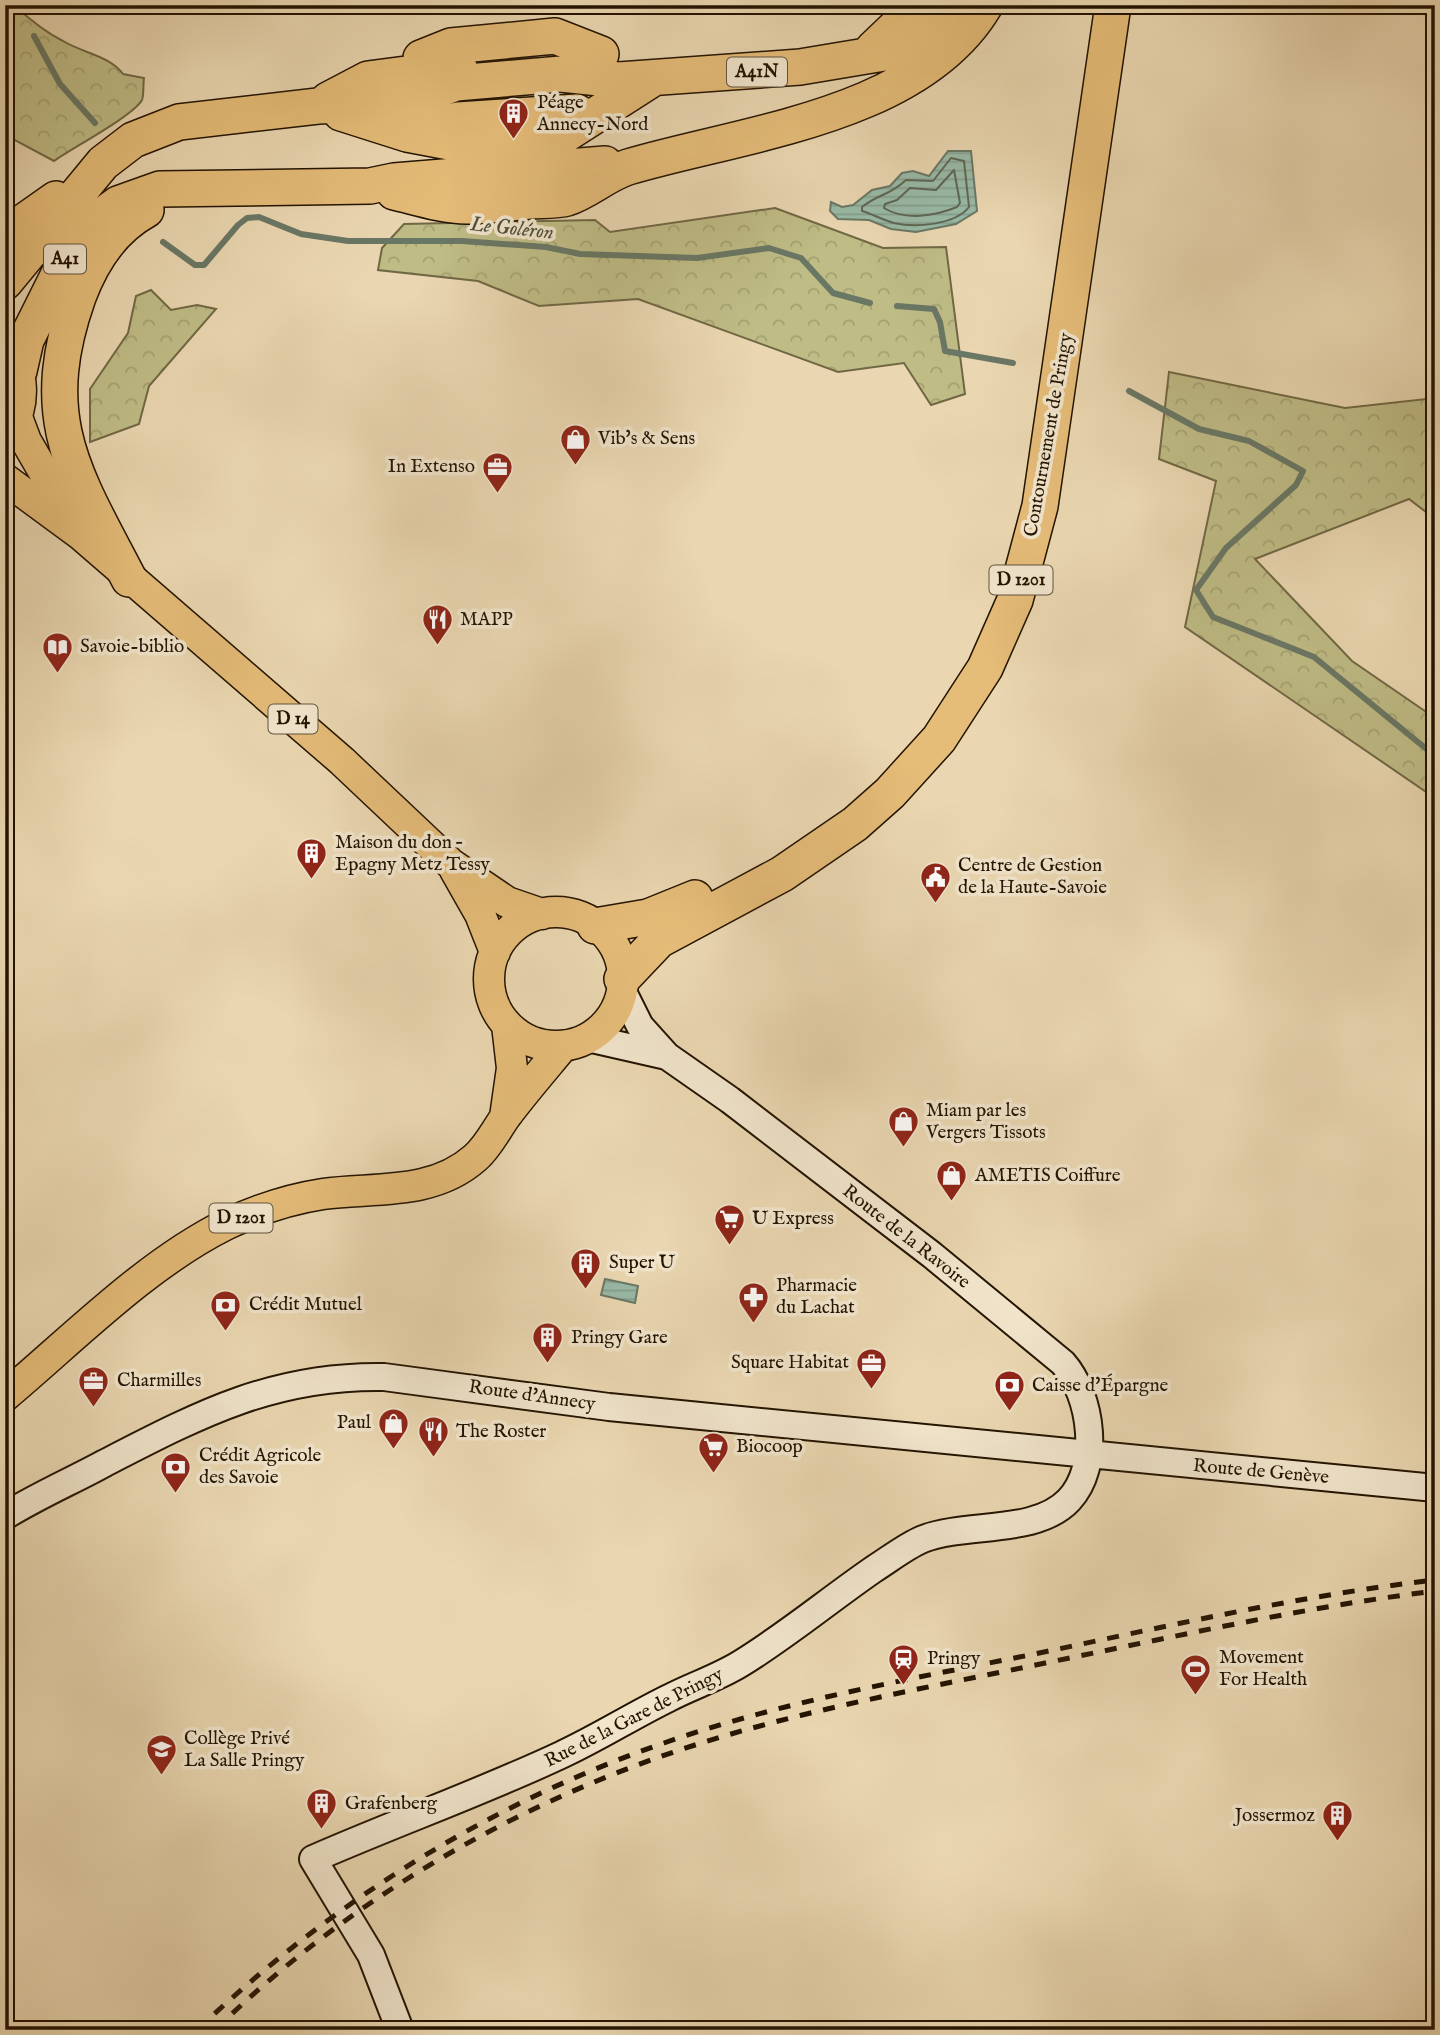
<svg xmlns="http://www.w3.org/2000/svg" width="1440" height="2035" font-family="'IM FELL English',serif">
<style>
.forest{fill:url(#forest-crowns);stroke:#706844;stroke-width:2}
.water{fill:url(#water-rules);stroke:#697765;stroke-width:2}
.lines{fill:none;stroke-linecap:round;stroke-linejoin:round}
.shore{stroke:#5d6654;stroke-width:2}
.stream{stroke:#697765;stroke-width:6}
.secondary-casing{stroke:#221301;stroke-width:30}
.primary-casing{stroke:#221301;stroke-width:33}
.highway-casing{stroke:#221301;stroke-width:38}
.secondary{stroke:#f1e5cc;stroke-width:26}
.primary{stroke:#e5bc78;stroke-width:30}
.highway{stroke:#e5bc78;stroke-width:35}
.rail{stroke:#221301;stroke-width:5;stroke-dasharray:12 12;stroke-linecap:butt}
.labels{text-anchor:middle;dominant-baseline:central;stroke-width:7;stroke-linejoin:round;paint-order:stroke}
.shield{fill:#f1e5cc;stroke:#60523e;stroke-width:2}
.shield-label{font-size:18px;font-weight:bold;fill:#221301}
.poi-label{font-size:19px;fill:#221301;stroke:#f1e5cc;text-anchor:start}
.street-label{font-size:19px;fill:#221301;stroke:#f1e5cc}
.water-label{font-size:21px;font-style:italic;fill:#4b4d3b;stroke:#f1e5cc}
</style>
<defs>
<pattern id="forest-crowns" width="20" height="18" patternUnits="userSpaceOnUse" patternTransform="scale(1.75)"><rect width="20" height="18" fill="#bfbc86"/><path d="M2 6a3 3 0 1 1 6 0M12 15a3 3 0 1 1 6 0" fill="none" stroke="#a4a172"/></pattern>
<pattern id="water-rules" width="6" height="5" patternUnits="userSpaceOnUse" patternTransform="scale(1.75)"><rect width="6" height="5" fill="#98baa7"/><path d="M0 2.5h6" fill="none" stroke="#839f8e"/></pattern>
</defs>
<rect width="100%" height="100%" fill="#ead7b1"/>
<filter id="stains"><feTurbulence type="fractalNoise" baseFrequency=".00286" numOctaves="4"/><feColorMatrix values="0 0 0 0 .2 0 0 0 0 .09 0 0 0 0 .02 0 0 0 .5 -.17"/></filter>
<radialGradient id="worn" r=".72"><stop offset=".6" stop-color="#630" stop-opacity="0"/><stop offset="1" stop-color="#630" stop-opacity=".3"/></radialGradient>
<path class="forest" d="M5,5H14C29,19 45,32 63,41C83,53 110,56 123,74L144,78C143,84 144,95 142,100C133,116 72,148 54,161L7,136Z
M775,208L883,248L946,247L965,394L931,405L904,363L838,372L638,299L539,306L478,281L378,270L382,248L404,224L595,220L610,232Z
M151,290L171,310L197,305L216,309L149,386L139,424L90,442V389L128,333L136,296Z
M1169,372L1345,408L1435,398V519L1409,499L1255,559L1352,661L1435,718V798L1185,627L1216,481L1159,459Z"/>
<path class="water" d="M948,151H971L977,211L956,224L916,232L891,229L869,220L838,219L830,211L831,202L842,207L853,205L872,190L890,186L902,173L913,171L929,176Z
M605,1279L638,1286L635,1303L601,1295Z"/>
<g class="lines">
<path class="shore" d="M951,158L964,161L969,207C955,225 915,228 894,223C883,220 872,214 862,211V207C880,193 889,196 906,180L933,181Z
M954,170L960,203L957,207C935,216 905,221 884,208L885,204L897,200L910,188L936,190Z"/>
<path class="stream" d="M34,36L60,84L95,123
M163,242L195,265H204L238,225L247,218L259,217L301,234L348,241H462L546,247L580,254L697,258L769,248L801,258L833,293L870,303
M897,306L934,309L940,322L945,351L1013,363
M1129,391L1199,429L1249,441L1303,471L1296,485L1226,548L1196,590L1213,617L1314,657L1435,756"/>
<defs>
<path id="secondary" d="M588,1038L667,1056
M5,1516C37,1496 72,1481 105,1463C200,1414 274,1375 384,1377L609,1407L1435,1488
M400,2030L371,1955L313,1859C395,1823 480,1793 561,1755C598,1738 632,1716 669,1698C692,1686 717,1678 740,1664C786,1636 829,1600 874,1569C890,1559 906,1546 923,1539C967,1522 1036,1535 1069,1500C1101,1466 1092,1396 1063,1363L932,1255L730,1100L667,1056L640,1026L621,988"/>
<path id="primary" d="M5,345C25,372 26,404 9,433
M17,417L26,441L71,519
M5,479L81,535L342,761L451,864L507,902L542,914
M455,870L480,914L495,952
M489 979a67 67 0 1 1 134 0a67 67 0 1 1-134 0Z
M505,1117L512,1068L507,1025
M5,1396C74,1338 146,1264 227,1224C257,1210 290,1199 323,1194C374,1187 432,1196 475,1158C488,1147 496,1130 506,1116C524,1092 544,1069 563,1046"/>
<path id="highway" d="M873,49L919,5
M421,58L451,46L555,36L601,54
M328,100L368,79L459,67
M341,113L407,134L460,144L563,136L652,79
M415,131L458,120L577,112
M394,192C416,197 443,206 466,206C487,206 509,203 530,201C541,200 556,201 567,198C588,191 606,174 628,167C742,133 919,117 985,5
M5,235L56,199
M5,282L103,163L133,140L179,122L318,106L404,102L456,83L561,74L619,80L800,67L884,53L907,46L934,28L955,5
M19,371L26,340L74,244L91,224L118,204L160,189L370,186L394,181L605,164
M129,579C74,473 35,419 78,297C91,262 113,228 146,210
M595,926L648,917L695,898
M622,979L659,940L782,874L855,824L890,793L939,739L985,668L1015,600L1040,506L1113,5"/>
</defs>
<use href="#secondary" class="secondary-casing"/>
<use href="#primary" class="primary-casing"/>
<use href="#highway" class="highway-casing"/>
<use href="#secondary" class="secondary"/>
<use href="#primary" class="primary"/>
<use href="#highway" class="highway"/>
<path class="rail" d="M197,2030C332,1902 488,1804 664,1743C787,1700 917,1678 1044,1652C1173,1625 1303,1595 1435,1580
M215,2030C349,1899 517,1802 695,1745C811,1708 931,1687 1050,1662C1178,1636 1305,1607 1435,1591"/>
</g>
<defs>
<symbol id="building-pin" viewBox="-11 -11 22 30"><path d="M0 17L-7.5 6A9.5 9.5 0 1 1 7.5 6Z" fill="#8f2418" stroke="#f1e5cc"/><path d="M-4-6H4V6H1V3H-1V6H-4ZM-2.5-4.3h1.7v1.8h-1.7ZM.8-4.3h1.7v1.8H.8ZM-2.5-1h1.7V.8h-1.7ZM.8-1h1.7V.8H.8Z" fill="#fff"/></symbol>
<symbol id="shop-pin" viewBox="-11 -11 22 30"><path d="M0 17L-7.5 6A9.5 9.5 0 1 1 7.5 6Z" fill="#8f2418" stroke="#f1e5cc"/><path d="M-5-2.5h2.3a2.7 3.5 0 0 1 5.4 0H5L5.5 6h-11ZM-1.5-2.5h3a1.5 2.3 0 0 0-3 0Z" fill="#fff"/></symbol>
<symbol id="office-pin" viewBox="-11 -11 22 30"><path d="M0 17L-7.5 6A9.5 9.5 0 1 1 7.5 6Z" fill="#8f2418" stroke="#f1e5cc"/><path d="M-6-3h4V-5.5h4V-3h4V5H-6ZM-1-4.5V-3h2v-1.5ZM-6 0V1H6V0Z" fill="#fff"/></symbol>
<symbol id="restaurant-pin" viewBox="-11 -11 22 30"><path d="M0 17L-7.5 6A9.5 9.5 0 1 1 7.5 6Z" fill="#8f2418" stroke="#f1e5cc"/><path d="M-5-6h1v4h1v-4h1v4h1v-4h1v5L-1.5 .5V6h-2V.5L-5-1ZM5-6V6H3V1.5H1.5Q1.5-4 5-6Z" fill="#fff"/></symbol>
<symbol id="library-pin" viewBox="-11 -11 22 30"><path d="M0 17L-7.5 6A9.5 9.5 0 1 1 7.5 6Z" fill="#8f2418" stroke="#f1e5cc"/><path d="M-6-4Q-3-5.5-.7-3.5V5Q-3 3-6 4ZM6-4Q3-5.5 .7-3.5V5Q3 3 6 4Z" fill="#fff"/></symbol>
<symbol id="civic-pin" viewBox="-11 -11 22 30"><path d="M0 17L-7.5 6A9.5 9.5 0 1 1 7.5 6Z" fill="#8f2418" stroke="#f1e5cc"/><path d="M-.6-6.5H3V-4.5H.6V-3L4-1V1h2V6H-6V1h2V-1L-.6-3ZM-1.2 2.5V6h2.4V2.5Z" fill="#fff"/></symbol>
<symbol id="supermarket-pin" viewBox="-11 -11 22 30"><path d="M0 17L-7.5 6A9.5 9.5 0 1 1 7.5 6Z" fill="#8f2418" stroke="#f1e5cc"/><path d="M-6-5.5h2.5l.6 2H6L4.5 2H-2.5L-4.4-4H-6ZM-1.5 3.2a1.3 1.3 0 1 0 .1 0ZM3 3.2a1.3 1.3 0 1 0 .1 0Z" fill="#fff"/></symbol>
<symbol id="pharmacy-pin" viewBox="-11 -11 22 30"><path d="M0 17L-7.5 6A9.5 9.5 0 1 1 7.5 6Z" fill="#8f2418" stroke="#f1e5cc"/><path d="M-2-6h4v4h4v4h-4v4h-4v-4h-4v-4h4Z" fill="#fff"/></symbol>
<symbol id="bank-pin" viewBox="-11 -11 22 30"><path d="M0 17L-7.5 6A9.5 9.5 0 1 1 7.5 6Z" fill="#8f2418" stroke="#f1e5cc"/><path d="M-6-4H6V4H-6ZM0-2.3a2.3 2.3 0 1 0 0 4.6a2.3 2.3 0 1 0 0-4.6Z" fill="#fff"/></symbol>
<symbol id="station-pin" viewBox="-11 -11 22 30"><path d="M0 17L-7.5 6A9.5 9.5 0 1 1 7.5 6Z" fill="#8f2418" stroke="#f1e5cc"/><path d="M-3-6H3Q5-6 5-4V2Q5 4 3 4L4.5 6H3L1.5 4h-3L-3 6H-4.5L-3 4Q-5 4-5 2V-4Q-5-6-3-6ZM-3.5-4v3h7v-3ZM-3.5 1v1.5H-2V1ZM2 1v1.5H3.5V1Z" fill="#fff"/></symbol>
<symbol id="stadium-pin" viewBox="-11 -11 22 30"><path d="M0 17L-7.5 6A9.5 9.5 0 1 1 7.5 6Z" fill="#8f2418" stroke="#f1e5cc"/><path d="M0-5a6.5 5 0 1 0 0 10a6.5 5 0 1 0 0-10ZM-3.5-1.8h7v3.6h-7Z" fill="#fff"/></symbol>
<symbol id="school-pin" viewBox="-11 -11 22 30"><path d="M0 17L-7.5 6A9.5 9.5 0 1 1 7.5 6Z" fill="#8f2418" stroke="#f1e5cc"/><path d="M0-5L7-2L0 1L-7-2ZM-4 1L0 2.5L4 1V4Q0 6-4 4Z" fill="#fff"/></symbol>
</defs>
<g fill-rule="evenodd">
<use href="#building-pin" x="496" y="96" width="35" height="47"/>
<use href="#shop-pin" x="558" y="422" width="35" height="47"/>
<use href="#office-pin" x="480" y="450" width="35" height="47"/>
<use href="#restaurant-pin" x="420" y="602" width="35" height="47"/>
<use href="#library-pin" x="40" y="630" width="35" height="47"/>
<use href="#building-pin" x="294" y="836" width="35" height="47"/>
<use href="#civic-pin" x="918" y="860" width="35" height="47"/>
<use href="#shop-pin" x="886" y="1104" width="35" height="47"/>
<use href="#shop-pin" x="934" y="1158" width="35" height="47"/>
<use href="#supermarket-pin" x="712" y="1202" width="35" height="47"/>
<use href="#building-pin" x="568" y="1246" width="35" height="47"/>
<use href="#pharmacy-pin" x="736" y="1280" width="35" height="47"/>
<use href="#bank-pin" x="208" y="1288" width="35" height="47"/>
<use href="#building-pin" x="530" y="1320" width="35" height="47"/>
<use href="#office-pin" x="854" y="1346" width="35" height="47"/>
<use href="#office-pin" x="76" y="1364" width="35" height="47"/>
<use href="#bank-pin" x="992" y="1368" width="35" height="47"/>
<use href="#shop-pin" x="376" y="1406" width="35" height="47"/>
<use href="#restaurant-pin" x="416" y="1414" width="35" height="47"/>
<use href="#supermarket-pin" x="696" y="1430" width="35" height="47"/>
<use href="#bank-pin" x="158" y="1450" width="35" height="47"/>
<use href="#station-pin" x="886" y="1642" width="35" height="47"/>
<use href="#stadium-pin" x="1178" y="1652" width="35" height="47"/>
<use href="#school-pin" x="144" y="1732" width="35" height="47"/>
<use href="#building-pin" x="304" y="1786" width="35" height="47"/>
<use href="#building-pin" x="1320" y="1798" width="35" height="47"/>
</g>
<g class="labels">
<g class="shield">
<rect x="727" y="57.5" width="60" height="29" rx="5"/>
<rect x="44" y="244.5" width="42" height="29" rx="5"/>
<rect x="989.5" y="565.5" width="63" height="29" rx="5"/>
<rect x="268.5" y="704.5" width="49" height="29" rx="5"/>
<rect x="209.5" y="1203.5" width="63" height="29" rx="5"/>
</g>
<g class="shield-label">
<text x="757" y="72">A41N</text>
<text x="65" y="259">A41</text>
<text x="1021" y="580">D 1201</text>
<text x="293" y="719">D 14</text>
<text x="241" y="1218">D 1201</text>
</g>
<g class="poi-label">
<text x="537" y="103">Péage<tspan x="537" dy="22">Annecy-Nord</tspan></text>
<text x="598" y="439">Vib's &amp; Sens</text>
<text x="475" y="467" text-anchor="end">In Extenso</text>
<text x="460" y="620">MAPP</text>
<text x="80" y="647">Savoie-biblio</text>
<text x="335" y="843">Maison du don –<tspan x="335" dy="22">Epagny Metz Tessy</tspan></text>
<text x="958" y="866">Centre de Gestion<tspan x="958" dy="22">de la Haute-Savoie</tspan></text>
<text x="926" y="1111">Miam par les<tspan x="926" dy="22">Vergers Tissots</tspan></text>
<text x="975" y="1176">AMETIS Coiffure</text>
<text x="752" y="1219">U Express</text>
<text x="609" y="1263">Super U</text>
<text x="776" y="1286">Pharmacie<tspan x="776" dy="22">du Lachat</tspan></text>
<text x="249" y="1305">Crédit Mutuel</text>
<text x="571" y="1338">Pringy Gare</text>
<text x="849" y="1363" text-anchor="end">Square Habitat</text>
<text x="117" y="1381">Charmilles</text>
<text x="1032" y="1386">Caisse d'Épargne</text>
<text x="371" y="1423" text-anchor="end">Paul</text>
<text x="456" y="1432">The Roster</text>
<text x="736" y="1447">Biocoop</text>
<text x="199" y="1456">Crédit Agricole<tspan x="199" dy="22">des Savoie</tspan></text>
<text x="1219" y="1658">Movement<tspan x="1219" dy="22">For Health</tspan></text>
<text x="927" y="1659">Pringy</text>
<text x="184" y="1739">Collège Privé<tspan x="184" dy="22">La Salle Pringy</tspan></text>
<text x="345" y="1804">Grafenberg</text>
<text x="1315" y="1816" text-anchor="end">Jossermoz</text>
</g>
<g class="street-label">
<text transform="translate(1049 435) rotate(-80)">Contournement de Pringy</text>
<text transform="translate(906 1237) rotate(38)">Route de la Ravoire</text>
<text transform="translate(532 1396) rotate(8)">Route d'Annecy</text>
<text transform="translate(1261 1472) rotate(5)">Route de Genève</text>
<text transform="translate(634 1718) rotate(-27)">Rue de la Gare de Pringy</text>
</g>
<g class="water-label">
<text transform="translate(512 229) rotate(6)">Le Goléron</text>
</g>
</g>
<rect width="1440" height="2035" fill="none" stroke="#ead7b1" stroke-width="28"/>
<rect x="7" y="7" width="1426" height="2021" fill="none" stroke="#221301" stroke-width="3.5"/>
<rect x="14" y="14" width="1412" height="2007" fill="none" stroke="#221301" stroke-width="2"/>
<rect width="100%" height="100%" filter="url(#stains)"/>
<rect width="100%" height="100%" fill="url(#worn)"/>
</svg>
